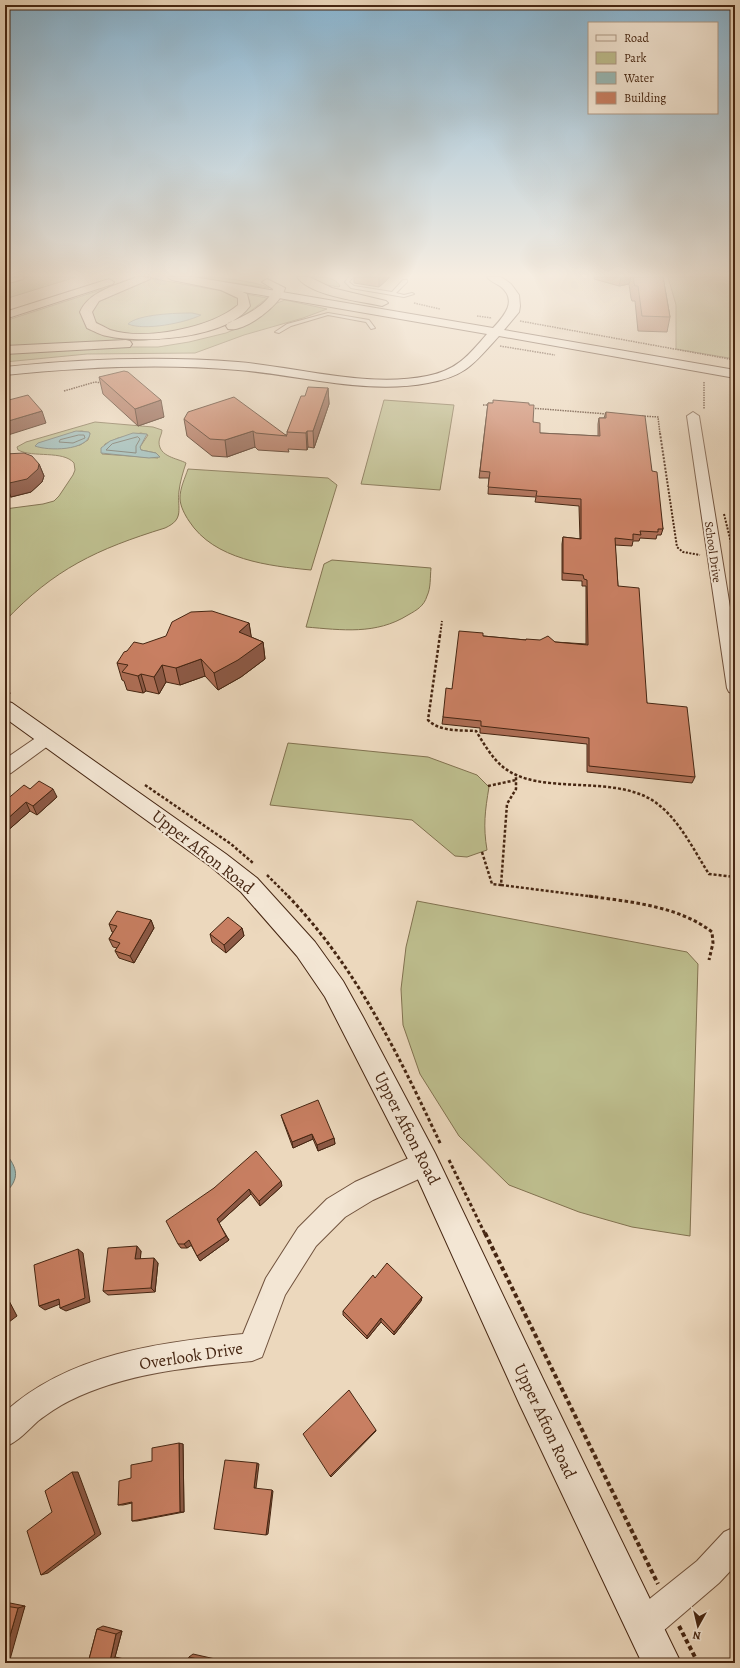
<svg xmlns="http://www.w3.org/2000/svg" width="740" height="1668" font-family="Alegreya,serif">
<style>
.green{fill:#bdbd8d;stroke:#827250;fill-rule:evenodd}
.water{fill:#99b9b6;stroke:#787e74}
.lines{fill:none;stroke-linecap:round;stroke-linejoin:round}
.shore{stroke:#707064;stroke-width:1}
.lane-casing{stroke:#70523d;stroke-width:2}
.street-casing{stroke:#70523d;stroke-width:2}
.secondary-casing{stroke:#462612;stroke-width:2}
.highway-casing{stroke:#462612;stroke-width:2}
.path-far4{stroke:#462612;stroke-width:1.5;stroke-dasharray:1.5 1;stroke-linecap:butt}
.path-far3{stroke:#462612;stroke-width:2;stroke-dasharray:2 1.5;stroke-linecap:butt}
.path-far2{stroke:#462612;stroke-width:2.5;stroke-dasharray:3 2;stroke-linecap:butt}
.path-far1{stroke:#462612;stroke-width:3;stroke-dasharray:3.5 2.5;stroke-linecap:butt}
.path{stroke:#462612;stroke-width:4;stroke-dasharray:4.5 3;stroke-linecap:butt}
.lane{fill:#f3e6d4;fill-rule:evenodd}
.street{fill:#f3e6d4;fill-rule:evenodd}
.secondary{fill:#f3e6d4;fill-rule:evenodd}
.highway{fill:#ecd8bd;fill-rule:evenodd}
.path-bridge{stroke:#462612;stroke-width:1.5;stroke-dasharray:1.5 1;stroke-linecap:butt}
.wall{fill:#ac6d54;stroke:#462612}
.shaded-wall{fill:#8c5945;stroke:#462612}
.building{fill:#c87f62;stroke:#462612}
.labels{text-anchor:middle;dominant-baseline:central;stroke-width:4;stroke-linejoin:round;paint-order:stroke}
.far-street-label{font-size:12px;fill:#462612;stroke:#f3e6d4}
.near-street-label{font-size:17px;fill:#462612;stroke:#f3e6d4}
</style>
<rect width="100%" height="100%" fill="#ecd8bd"/>
<filter id="stains"><feTurbulence type="fractalNoise" baseFrequency=".005" numOctaves="4"/><feColorMatrix values="0 0 0 0 .2 0 0 0 0 .09 0 0 0 0 .02 0 0 0 .5 -.17"/></filter>
<radialGradient id="worn" r=".72"><stop offset=".6" stop-color="#630" stop-opacity="0"/><stop offset="1" stop-color="#630" stop-opacity=".3"/></radialGradient>
<path class="green" d="M27,277H76L5,299V284Z
M192,277C206,275 257,281 269,288Z
M307,277C317,277 334,275 340,286L339,287L326,285Z
M668,277H735V359L676,349V305Z
M149,278L222,291L234,297H237L240,303C236,307 230,315 224,317C195,331 120,345 95,321L92,310L100,300Z
M128,281L94,296L85,303L81,311C80,333 118,339 135,339C143,340 153,338 160,339L5,349V321Z
M246,294L267,298L248,313L223,326L243,313L247,309L250,301Z
M285,300L327,309L303,318L244,335L195,353L87,354L5,362V352L100,347H158L189,342L226,333L250,323L277,303Z
M384,400L454,405L440,490L361,484Z
M95,422L153,427L162,430C162,434 159,438 159,442C159,457 177,458 186,463C183,472 180,482 179,491C177,509 185,519 165,528C97,549 54,569 5,621V509L43,504L54,501L59,496L73,475L75,470L74,463C63,450 33,458 18,450L17,447L26,442ZM82,431L90,433L88,440L80,445L65,448L73,432ZM141,433L148,435L140,447L141,450L156,453L158,458L102,454L105,444L118,438Z
M188,469L328,478L337,485L311,570C269,566 214,560 189,521C185,515 180,506 180,498C180,488 185,478 188,469Z
M332,560L431,568C430,577 431,588 427,596C424,606 417,610 408,615C376,635 342,630 306,627L324,564Z
M288,743L428,757L477,775L489,787C485,811 483,826 487,850L467,857L455,856L412,820L270,805Z
M417,901L687,952L698,964L690,1236L632,1227L579,1212L509,1185L459,1136L420,1074L403,1025L401,989L406,947Z"/>
<path class="water" d="M192,313L201,315C185,323 144,331 128,324C138,314 177,313 192,313Z
M76,431L89,432L90,434C87,451 48,451 35,446L38,443Z
M133,433L147,434L140,447L141,450L156,453L160,457L149,458L101,453V448L110,441Z
M5,1153C18,1168 20,1179 5,1193Z"/>
<g class="lines">
<path class="shore" d="M79,435H84L85,438L73,443L59,442L60,440Z
M138,437L140,439L136,446V453L106,450L112,444Z"/>
<defs>
<path id="lane" d="M349,277H353L349,282L354,286L392,292L403,280H407V282L396,293L404,295L412,293L414,294L404,297L351,288L345,282Z
M328,313L369,320L375,328L371,329L366,322L328,315L291,326L279,333L275,332L287,324Z"/>
<path id="street" d="M693,412L699,416L735,638V694L729,692L727,688L687,416Z
M46,733L52,735L55,739L52,743L11,773L5,775V759L40,735Z
M425,1151L434,1154L437,1163L434,1172L373,1200L345,1217L316,1246L285,1295L262,1357L252,1361C190,1367 125,1373 69,1401C59,1406 47,1414 38,1421C27,1431 19,1441 5,1447V1412C69,1354 160,1342 243,1334L266,1278L298,1228L327,1199L355,1182Z
M735,1527V1566L719,1583L656,1637L644,1641L632,1637L628,1625L632,1613L697,1561L724,1532Z"/>
<path id="secondary" d="M169,277H194L493,328C505,315 518,300 500,286C495,283 490,281 487,277H501L511,284L519,295L520,306L519,312L504,330L735,370V378L499,336C474,363 467,376 428,383C366,395 300,375 238,370C161,363 82,367 5,375V367C82,359 160,356 238,362C298,367 367,388 427,376C457,370 468,356 487,334L174,280Z
M5,701L12,703L226,854L257,878L315,942L343,981L363,1017L435,1153L543,1379L681,1663H642L519,1403L415,1173L325,997L297,956L241,892L210,866L5,718Z"/>
<path id="highway" d="M24,277L23,279L5,284V278Z
M137,277H151L150,279L99,301L92,312L96,323C101,325 106,328 110,330C145,341 211,328 238,305V298L221,290L172,280L167,277C195,277 221,281 247,294L250,306C227,339 143,344 107,336C100,335 94,331 87,328L80,312C89,291 117,285 137,277Z
M297,277H309L332,288L386,301L388,303L382,306C360,301 310,296 297,277Z
M109,279L114,282L113,284L5,319V312Z
M267,279L285,288C282,304 244,333 228,329L226,326L228,323C241,318 270,304 273,289L262,282Z
M126,340L130,341L132,344L130,347L5,354V346Z"/>
</defs>
<use href="#lane" class="lane-casing"/>
<use href="#street" class="street-casing"/>
<use href="#secondary" class="secondary-casing"/>
<use href="#highway" class="highway-casing"/>
<path class="path-far4" d="M414,303L440,309
M477,316L492,318
M520,321L735,360
M500,346L555,355
M704,382V409
M64,391L95,382L102,383
M483,405H489
M530,408L607,414
M642,416L658,417L660,434"/>
<path class="path-far3" d="M660,433L677,547L683,552L700,555
M724,514L735,559
M440,636L442,621"/>
<path class="path-far2" d="M440,635L428,720C440,732 460,730 476,731C484,744 492,758 503,767C540,797 613,773 655,802C679,819 693,849 709,874L735,877
M5,690L10,694
M145,785L231,844L253,863
M488,786L516,780
M482,852L492,884L501,885L507,804L516,789V776
M267,875L289,897
M501,885L596,897"/>
<path class="path-far1" d="M288,896C357,968 399,1056 441,1145
M589,896C630,902 679,906 712,932L713,943L709,960
M449,1160L485,1234"/>
<path class="path" d="M485,1233L658,1584
M679,1626L698,1663"/>
<use href="#lane" class="lane"/>
<use href="#street" class="street"/>
<use href="#secondary" class="secondary"/>
<use href="#highway" class="highway"/>
<path class="path-bridge" d="M145,277L158,279"/>
</g>
<path class="wall" d="M354,277H390L379,287L354,283Z
M594,277H663L670,317L667,332L638,331L635,301H632L631,298L629,284L619,286L594,279Z
M99,377L164,417L138,426L103,394Z
M328,388L329,404L314,448L308,447L307,450L288,449L289,452L258,450L255,447L227,457L212,456L187,436L184,419L287,435V432L305,396Z
M488,403L529,405L533,422L540,433L598,436V424L599,418H604L606,412L652,471L663,529L661,535H657L656,539L640,538L639,541H633L632,546L615,545L618,586L647,703L695,777L692,783L587,772V744L480,733V728L442,724L443,717L452,689L483,636L526,640L555,642L586,644V586H582V581L562,580V544L563,537L580,539L579,506L535,502L536,497L488,494L489,478H479Z
M5,454L39,464L44,476L42,482L31,492L11,497H5Z
M249,623L251,637L263,642L265,659L241,677L218,690L205,676L180,685L166,682L159,694L146,691L143,693L127,690L124,681L122,680L117,663L127,651Z
M30,789L57,797L37,815L30,811L5,833V801Z
M151,920L154,928L134,963L119,958L115,951L117,948L113,947L109,939L113,932H112L109,924Z
M242,928L244,936L226,953L212,942L210,934Z
M281,1115L334,1138L335,1144L318,1151L313,1139L293,1148L283,1121Z
M282,1186L260,1206L251,1194L219,1223L229,1240L200,1261L191,1245L187,1248H181L178,1244L214,1188Z
M141,1251L140,1259L158,1263L155,1292L108,1295L103,1291Z
M375,1278L422,1297L421,1301L394,1335L381,1322L367,1339L343,1315V1311Z
M183,1444L184,1512L137,1521H132V1503L123,1505H118L131,1478L152,1461Z
M5,1602L25,1606L5,1663Z
M103,1626L122,1631L115,1657L143,1663H88L97,1629Z
M193,1654L233,1663H188L189,1657Z"/>
<path class="shaded-wall" d="M379,277H390L379,287Z
M621,277H631L629,284L619,286Z
M328,388L329,404L314,448L313,431Z
M161,400L164,417L138,426L135,409Z
M42,411L46,423L5,436V422Z
M253,431L255,447L227,457L225,440Z
M307,431L308,447L307,450L306,433Z
M39,464L44,476L42,482L31,492L11,497L6,484Z
M249,623L252,641L239,632Z
M263,642L265,659L241,677L218,690L214,673Z
M201,659L205,676L180,685L176,668Z
M162,665L166,682L159,694L154,677Z
M141,674L146,691L143,693L138,676Z
M53,789L57,797L37,815L33,806Z
M26,802L30,811L5,833V821Z
M151,920L154,928L134,963L130,956Z
M242,928L244,936L226,953L224,945Z
M312,1134L313,1139L293,1148L292,1142Z
M334,1138L335,1144L318,1151L317,1145Z
M281,1181L282,1186L260,1206L259,1201Z
M249,1189L251,1194L219,1223L217,1219Z
M226,1236L229,1240L200,1261L197,1256Z
M189,1240L192,1245L187,1248L184,1244Z
M137,1246L141,1251L140,1264L135,1259Z
M78,1249L83,1253L90,1302L66,1311L60,1308Z
M154,1258L158,1263L155,1292L151,1288Z
M5,1295H6L17,1316L5,1325Z
M422,1297L421,1301L394,1335V1332Z
M59,1299L65,1302L45,1310L39,1306Z
M381,1318V1322L367,1339V1336Z
M376,1430V1431L331,1477L330,1476Z
M179,1443L183,1444L184,1512H180Z
M257,1463L259,1464L256,1488H254Z
M72,1472H78L101,1534L48,1573L41,1575Z
M272,1490L273,1491L268,1534L266,1535Z
M25,1606L9,1663H5V1653L18,1608Z
M122,1631L115,1657L110,1661L116,1634Z"/>
<path class="building" d="M633,277H663L670,317L642,316L638,286H635L634,283Z
M124,371L128,372L161,400L135,409L99,377Z
M308,387L328,388L313,431H307L306,433L287,432L301,396H305Z
M28,395L42,411L5,422V401Z
M234,397L287,436L256,433L253,431L225,440L210,439L184,419L188,412Z
M493,400L529,403V405H534L533,422L540,423V433L600,436L599,418H606V412L645,416L652,471L657,472L663,529H658V532L640,531L641,535L633,534V540L615,538L618,586L639,588L647,703L687,707L695,777L589,766V738L481,726V721L443,717L446,688L452,689L459,631L483,633V636L526,640V639L540,640L548,636L555,642L588,645L587,580L584,579L583,575L563,573V537L581,539V499L536,496L537,491L488,487L490,472L480,471L488,403H493Z
M24,453L32,456L39,464L38,469L27,479L5,484V454Z
M212,611L249,623L239,632L263,642L238,660L214,673L201,659L176,668L162,665L154,677L141,674L138,676L122,672L128,665L117,663L124,652L127,651L134,642L143,644L166,636L172,622L191,612Z
M39,781L53,789L33,806L26,802L5,821V801L24,785L30,789Z
M117,911L151,920L130,956L115,951L120,943L109,939L117,926L109,924Z
M228,917L242,928L224,945L210,934Z
M318,1100L334,1138L317,1145L312,1134L292,1142L281,1115Z
M256,1151L281,1181L259,1201L249,1189L217,1219L226,1236L197,1256L189,1240L184,1244H178L166,1221L214,1188Z
M137,1246L135,1259L154,1258L151,1288L103,1291L108,1248Z
M78,1249L85,1298L60,1308L59,1299L39,1306L34,1265Z
M387,1263L422,1297L394,1332L381,1318L367,1336L343,1311L373,1275L375,1278Z
M5,1302L10,1313L5,1317Z
M349,1390L376,1430L330,1476L303,1434Z
M179,1443L180,1512L132,1521V1502L118,1505L119,1481L131,1478V1465L152,1461V1448Z
M225,1460L257,1463L254,1488L272,1490L266,1535L214,1529Z
M72,1472L95,1534L41,1575L27,1531L52,1512L45,1491Z
M5,1606L18,1608L5,1653Z
M97,1629L116,1634L110,1661L121,1663H88Z
M189,1657L214,1663H188Z"/>
<linearGradient id="sky" x2="0" y2="1"><stop stop-color="#88b6d4"/><stop offset="0.54" stop-color="#f6ede1"/><stop offset="1" stop-color="#f6ede1" stop-opacity="0"/></linearGradient>
<rect width="740" height="510" fill="url(#sky)"/>
<g class="labels">
<g class="far-street-label">
<text transform="translate(713 552) rotate(82)">School Drive</text>
</g>
<g class="near-street-label">
<text transform="translate(203 852) rotate(38)">Upper Afton Road</text>
<text transform="translate(407 1128) rotate(63)">Upper Afton Road</text>
<text transform="translate(191 1356) rotate(-9)">Overlook Drive</text>
<text transform="translate(545 1421) rotate(65)">Upper Afton Road</text>
</g>
</g>
<rect width="740" height="1668" fill="none" stroke="#ecd8bd" stroke-width="20"/>
<rect x="6" y="6" width="728" height="1656" fill="none" stroke="#462612" stroke-width="2"/>
<rect x="10" y="10" width="720" height="1648" fill="none" stroke="#462612"/>
<rect x="588" y="22" width="130" height="92" fill="#f3e6d4" stroke="#ae9986"/>
<rect x="596" y="35" width="20" height="6" fill="#f3e6d4" stroke="#ae9986"/>
<text x="624" y="42" font-size="12" fill="#462612">Road</text>
<rect x="596" y="52" width="20" height="12" fill="#bdbd8d" stroke="#ae9986"/>
<text x="624" y="62" font-size="12" fill="#462612">Park</text>
<rect x="596" y="72" width="20" height="12" fill="#99b9b6" stroke="#ae9986"/>
<text x="624" y="82" font-size="12" fill="#462612">Water</text>
<rect x="596" y="92" width="20" height="12" fill="#c87f62" stroke="#ae9986"/>
<text x="624" y="102" font-size="12" fill="#462612">Building</text>
<g transform="translate(698 1626) rotate(188)" stroke="#f3e6d4" stroke-width="3" paint-order="stroke">
<path d="M0-3L7 15L0 10L-7 15Z" fill="#462612"/>
<text y="-6" font-size="11" font-weight="bold" text-anchor="middle" fill="#462612">N</text>
</g>
<rect width="100%" height="100%" filter="url(#stains)"/>
<rect width="100%" height="100%" fill="url(#worn)"/>
</svg>
